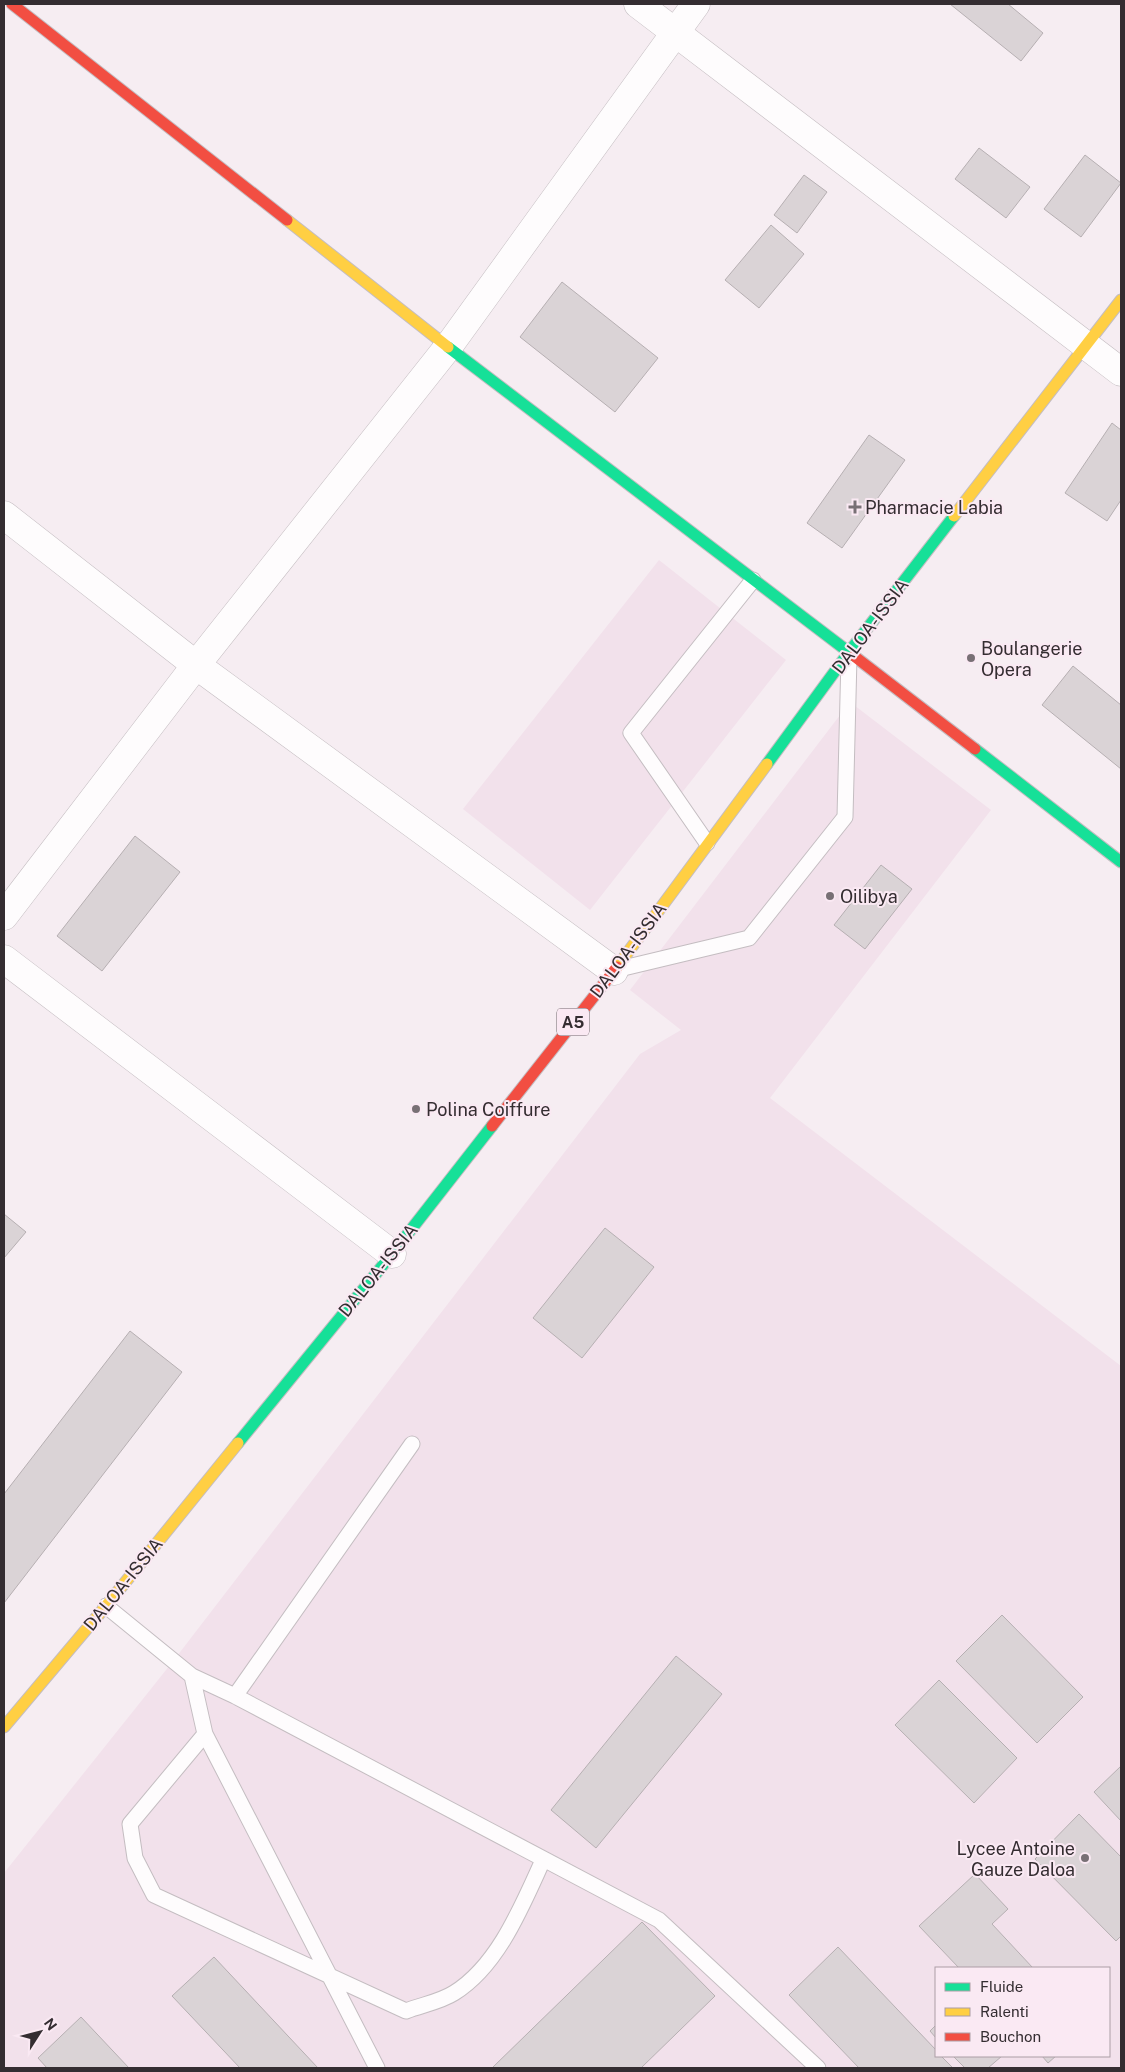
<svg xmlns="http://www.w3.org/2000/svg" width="1125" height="2072" font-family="'Public Sans',sans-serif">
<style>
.built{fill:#f2e1eb;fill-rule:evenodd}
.building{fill:#dad3d6;stroke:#b6afb2}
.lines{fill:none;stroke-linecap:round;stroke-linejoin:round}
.lane-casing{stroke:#c4bdc1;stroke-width:17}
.street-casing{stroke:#c4bdc1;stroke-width:29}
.fast-casing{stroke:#c4bdc1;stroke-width:13}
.slow-casing{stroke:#c4bdc1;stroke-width:13}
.jam-casing{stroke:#c4bdc1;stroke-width:13}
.lane{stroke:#fefcfd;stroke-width:15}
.street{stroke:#fefcfd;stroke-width:28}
.fast{stroke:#16e098;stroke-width:11}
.slow{stroke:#ffcf43;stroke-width:11}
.jam{stroke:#f24e42;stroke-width:11}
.poi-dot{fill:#787075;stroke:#fae9f3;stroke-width:2}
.labels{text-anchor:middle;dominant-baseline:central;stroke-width:4;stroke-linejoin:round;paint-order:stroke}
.shield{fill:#fae9f3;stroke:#6f656b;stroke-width:1}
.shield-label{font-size:16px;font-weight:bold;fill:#342d31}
.poi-label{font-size:18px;fill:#342d31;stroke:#fae9f3;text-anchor:start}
.street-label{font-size:18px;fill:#342d31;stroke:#fae9f3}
</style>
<rect width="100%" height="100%" fill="#f6edf2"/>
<path class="built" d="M659,560L786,660L590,910L463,809Z
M850,702L991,810L770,1098L1121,1366V2068H4V1873L174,1660L640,1054L681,1030L630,990ZM936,1968H1109V2056H936Z"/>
<path class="building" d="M950,4H1008L1043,33L1021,61Z
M979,148L1030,187L1006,218L955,179Z
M1085,155L1121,183L1081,237L1044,209Z
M804,175L827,192L797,233L774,215Z
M771,225L804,254L759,308L725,280Z
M562,282L658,358L615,412L520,337Z
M1112,423L1121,430V500L1107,521L1065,493Z
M869,435L905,460L842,548L807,523Z
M1073,666L1121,705V769L1042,705Z
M135,836L180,872L102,971L57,936Z
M881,865L912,889L865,949L834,925Z
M4,1214L26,1232L4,1258Z
M605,1228L654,1267L582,1358L533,1318Z
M130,1331L182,1372L4,1603V1494Z
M1002,1615L1083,1697L1037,1743L956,1661Z
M676,1656L722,1694L596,1848L551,1810Z
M939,1680L1017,1758L974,1803L895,1725Z
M1121,1766V1821L1094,1792Z
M1079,1814L1121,1857V1936L1116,1941L1035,1859Z
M975,1874L1008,1909L992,1924L1033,1968H959L919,1926Z
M642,1922L715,1996L641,2068H492Z
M838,1947L936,2050V2056H941L953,2068H859L789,1995Z
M214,1957L318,2068H240L172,1996Z
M81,2017L129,2068H47L38,2058Z
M936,2025V2038L930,2031Z
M953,2056H1002L988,2068H965Z
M1042,2056H1056L1048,2063Z"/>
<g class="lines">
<defs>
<path id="lane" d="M707,843L631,733L753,580
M615,970L749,938L845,817L849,657
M106,1606L192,1676L235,1696L659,1920L818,2068
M192,1676L205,1734L377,2068
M235,1696L412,1444
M205,1734L130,1824L135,1858L154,1895L406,2011C421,2005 440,2002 454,1993C498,1966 522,1906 543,1860"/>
<path id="street" d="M638,4L1121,372
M4,515L196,665L614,971
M4,916L196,665L448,347L696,4
M4,959L392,1254"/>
<path id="fast" d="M448,347L854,656
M975,749L1121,862
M767,764L849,652L954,516
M238,1443L392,1254L492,1126"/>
<path id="slow" d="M287,220L448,347
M954,516L1121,300
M617,967L767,764
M4,1727L106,1606L238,1443"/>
<path id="jam" d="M12,4L287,220
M854,656L975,749
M492,1126L617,967"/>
</defs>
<use href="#lane" class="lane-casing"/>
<use href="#street" class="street-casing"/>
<use href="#fast" class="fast-casing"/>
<use href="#slow" class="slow-casing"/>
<use href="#jam" class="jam-casing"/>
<use href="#lane" class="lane"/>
<use href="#street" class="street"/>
<use href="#fast" class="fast"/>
<use href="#slow" class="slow"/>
<use href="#jam" class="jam"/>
</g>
<g class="poi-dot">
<path d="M852.5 499.5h5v5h5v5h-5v5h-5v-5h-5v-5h5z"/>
<circle cx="971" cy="658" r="5"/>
<circle cx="830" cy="896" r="5"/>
<circle cx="416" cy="1109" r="5"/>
<circle cx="1085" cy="1858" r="5"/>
</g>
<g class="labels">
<rect class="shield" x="557" y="1008.5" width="32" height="27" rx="4"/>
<g class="shield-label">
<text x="573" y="1022">A5</text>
</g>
<g class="poi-label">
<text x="865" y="507">Pharmacie Labia</text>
<text x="981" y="648">Boulangerie<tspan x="981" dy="21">Opera</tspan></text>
<text x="840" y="896">Oilibya</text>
<text x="426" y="1109">Polina Coiffure</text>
<text x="1075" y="1848" text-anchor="end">Lycee Antoine<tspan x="1075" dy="21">Gauze Daloa</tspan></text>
</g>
<g class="street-label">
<text transform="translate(870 626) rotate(-53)">DALOA-ISSIA</text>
<text transform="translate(628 950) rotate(-53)">DALOA-ISSIA</text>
<text transform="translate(378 1270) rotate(-51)">DALOA-ISSIA</text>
<text transform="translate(123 1584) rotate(-51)">DALOA-ISSIA</text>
</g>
</g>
<rect width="1125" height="2072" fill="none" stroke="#342d31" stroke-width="10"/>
<rect x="935" y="1967" width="175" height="90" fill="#fae9f3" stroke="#ab9ea5"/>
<rect x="945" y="1983" width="25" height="8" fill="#16e098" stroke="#ab9ea5"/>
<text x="980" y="1992" font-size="15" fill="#342d31">Fluide</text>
<rect x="945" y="2008" width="25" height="8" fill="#ffcf43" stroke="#ab9ea5"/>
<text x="980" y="2017" font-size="15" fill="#342d31">Ralenti</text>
<rect x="945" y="2033" width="25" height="8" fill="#f24e42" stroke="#ab9ea5"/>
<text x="980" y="2042" font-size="15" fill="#342d31">Bouchon</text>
<g transform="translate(40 2032) rotate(54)" stroke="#fae9f3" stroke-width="4" paint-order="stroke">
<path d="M0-4L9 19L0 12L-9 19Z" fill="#342d31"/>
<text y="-8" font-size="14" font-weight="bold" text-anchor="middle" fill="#342d31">N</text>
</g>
</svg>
